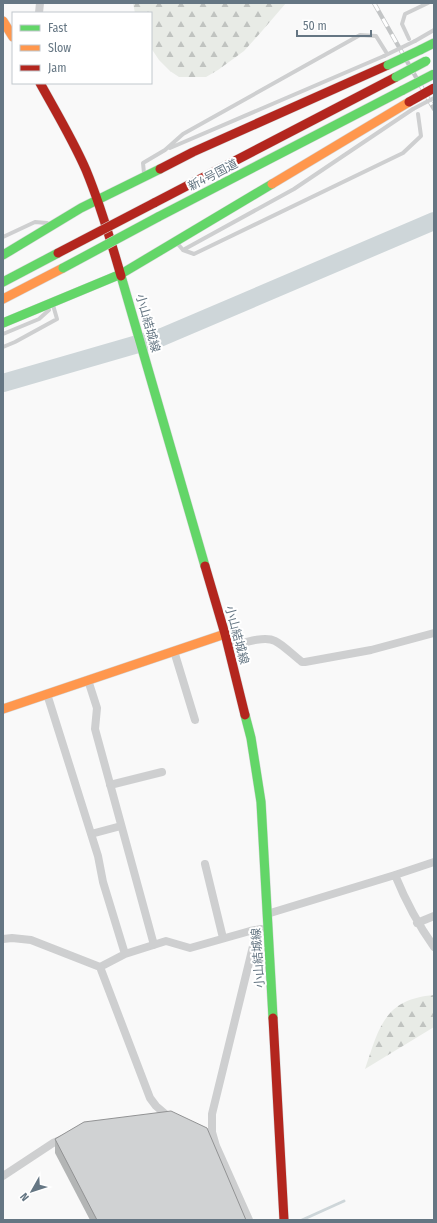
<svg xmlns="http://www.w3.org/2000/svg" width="437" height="1223" font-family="'Fira Sans Condensed','Noto Sans JP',sans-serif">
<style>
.forest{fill:url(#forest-firs)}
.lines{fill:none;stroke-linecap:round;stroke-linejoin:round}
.stream{stroke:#ced6d9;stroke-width:3}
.river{stroke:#ced6d9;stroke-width:18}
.fast-casing{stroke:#d5d6d7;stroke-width:10}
.slow-casing{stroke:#d5d6d7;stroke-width:10}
.jam-casing{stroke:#d5d6d7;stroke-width:10}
.lane{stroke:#cecfd0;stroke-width:4}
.street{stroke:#cecfd0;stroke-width:8}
.fast{stroke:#63d668;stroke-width:9}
.slow{stroke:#ff974d;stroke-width:9}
.jam{stroke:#b3261e;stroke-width:9}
.rail-casing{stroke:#c3c5c6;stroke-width:4.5}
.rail{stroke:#fff;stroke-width:3;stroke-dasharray:9;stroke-linecap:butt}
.fast-bridge-casing{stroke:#d5d6d6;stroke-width:10;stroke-linecap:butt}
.jam-bridge-casing{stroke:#d5d6d6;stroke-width:10;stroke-linecap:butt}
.lane-bridge{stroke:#cecfd0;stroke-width:4}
.fast-bridge{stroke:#63d668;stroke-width:9}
.jam-bridge{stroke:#b3261e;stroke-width:9}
.wall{fill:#b3b5b5}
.building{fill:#d0d2d3;stroke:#929394}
.labels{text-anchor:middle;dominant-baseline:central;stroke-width:4;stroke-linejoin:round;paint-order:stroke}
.street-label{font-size:12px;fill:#657683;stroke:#fff}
</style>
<defs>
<pattern id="forest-firs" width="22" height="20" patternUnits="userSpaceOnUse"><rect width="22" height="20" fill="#e8ebe6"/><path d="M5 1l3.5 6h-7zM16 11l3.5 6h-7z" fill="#c0c3c0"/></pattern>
</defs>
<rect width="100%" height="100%" fill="#f9f9f9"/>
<path class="forest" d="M133,3H286L262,31L244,51L218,70L206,77H179L170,71L159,60L151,48V13H135Z
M434,995V1027L365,1069C379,1028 384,999 434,995Z"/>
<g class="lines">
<path class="stream" d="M302,1220L344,1201"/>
<path class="river" d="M3,383L162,337L434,221"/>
<defs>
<path id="fast" d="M420,50L434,43
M158,217L403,90
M3,255L81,208L160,169
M121,276L205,566
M3,282L58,253
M3,323L121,274L272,184
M245,715L251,738L261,802L273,1018"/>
<path id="slow" d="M3,21L13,37
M272,184L409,102
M3,299L63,268
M3,709L225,634"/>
<path id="jam" d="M40,83C56,112 73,140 86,170C100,204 111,241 121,276
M160,169L193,152L388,65
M154,203L396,77
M205,566L225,634L245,715
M273,1018L284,1220"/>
</defs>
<use href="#fast" class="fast-casing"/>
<use href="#slow" class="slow-casing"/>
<use href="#jam" class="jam-casing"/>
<path class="lane" d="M409,39L402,24L405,14L428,3
M415,41L434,30
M170,148L384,56
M144,173L143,163L165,150L183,134L360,35L376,36L386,52
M3,237L35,222L47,223
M177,243L183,250L294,189L413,109
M183,250L194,254L403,153L421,136L418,114
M3,334L39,319L49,310
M3,347L15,342L57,319L53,305"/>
<path class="street" d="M39,13L40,3
M228,647C240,644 264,635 275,641C282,644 294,656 302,662H305L371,650L434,633
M174,651L195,720
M88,680L97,708L95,729L154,945
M47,694L98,856L103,882L125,954
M110,785L162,772
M91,834L121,826
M205,864L223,938
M395,875C406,902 417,923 434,947
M267,914L395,875L434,862
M417,923L434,916
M3,939L12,938L31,940L100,967L150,1098L156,1106L170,1118
M100,967L125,954L166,941L190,948L250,931L261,929
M3,1176L53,1143L65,1138
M249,1220L216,1146L212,1132V1114L257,930"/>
<use href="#fast" class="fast"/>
<use href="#slow" class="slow"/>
<use href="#jam" class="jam"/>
<defs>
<path id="rail" d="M374,3L434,109"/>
</defs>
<use href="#rail" class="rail-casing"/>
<use href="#rail" class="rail"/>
<defs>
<path id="fast-bridge" d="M388,65L420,50
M396,77L426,61
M403,90L434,74
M63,268L158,217"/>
<path id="jam-bridge" d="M409,102L434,88
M58,253L154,203"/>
</defs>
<use href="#fast-bridge" class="fast-bridge-casing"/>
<use href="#jam-bridge" class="jam-bridge-casing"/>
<path class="lane-bridge" d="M384,56L415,41
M413,109L434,98"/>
<use href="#fast-bridge" class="fast-bridge"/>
<use href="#jam-bridge" class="jam-bridge"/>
</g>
<path class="wall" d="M55,1139L246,1220H90L55,1153Z"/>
<path class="building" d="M171,1111L207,1128L246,1220H97L55,1139L84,1122Z"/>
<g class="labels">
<g class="street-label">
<text transform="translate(213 175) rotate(-27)">新4号国道</text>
<text transform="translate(148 323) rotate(74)">小山結城線</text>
<text transform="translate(237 635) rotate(75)">小山結城線</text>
<text transform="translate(258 958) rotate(-94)">小山結城線</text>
</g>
</g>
<rect width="437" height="1223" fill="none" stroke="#657683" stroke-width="8"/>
<rect x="12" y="12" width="140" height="72" fill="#ffffff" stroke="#c1c8cd"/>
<rect x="20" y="25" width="20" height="6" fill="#63d668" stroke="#c1c8cd"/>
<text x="48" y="32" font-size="12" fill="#657683">Fast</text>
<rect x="20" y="45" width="20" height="6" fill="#ff974d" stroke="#c1c8cd"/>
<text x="48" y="52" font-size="12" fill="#657683">Slow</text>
<rect x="20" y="65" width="20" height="6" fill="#b3261e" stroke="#c1c8cd"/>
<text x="48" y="72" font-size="12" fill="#657683">Jam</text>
<g transform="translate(32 1191) rotate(231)" stroke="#ffffff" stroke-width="3" paint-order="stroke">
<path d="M0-3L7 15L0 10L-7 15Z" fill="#657683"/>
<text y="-6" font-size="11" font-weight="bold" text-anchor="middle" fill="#657683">N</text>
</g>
<path d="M297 30v6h74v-6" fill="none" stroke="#657683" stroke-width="2"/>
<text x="303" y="30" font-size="12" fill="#657683" stroke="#ffffff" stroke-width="3" paint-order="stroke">50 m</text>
</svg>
